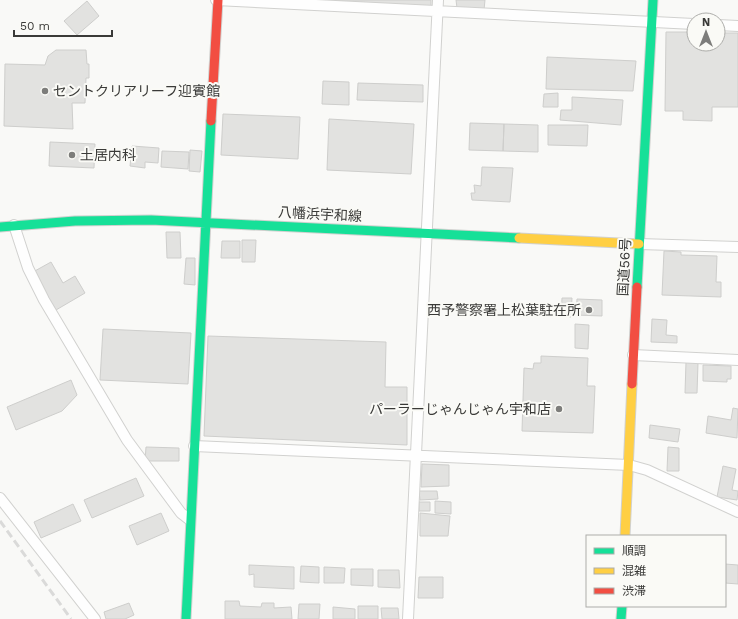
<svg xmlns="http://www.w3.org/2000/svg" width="738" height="619" font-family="'Work Sans','Noto Sans JP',sans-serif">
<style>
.building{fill:#e2e2e0;stroke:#cececc}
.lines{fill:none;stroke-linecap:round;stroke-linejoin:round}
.street-casing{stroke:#d1d1cf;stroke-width:12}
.fast-casing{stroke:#d1d1cf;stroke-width:11}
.slow-casing{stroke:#d1d1cf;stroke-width:11}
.jam-casing{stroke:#d1d1cf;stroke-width:11}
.street{stroke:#fefefe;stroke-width:10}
.fast{stroke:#16e098;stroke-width:9}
.slow{stroke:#ffcf43;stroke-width:9}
.jam{stroke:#f24e42;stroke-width:9}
.rail{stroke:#dadad9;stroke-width:3;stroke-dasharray:8 4;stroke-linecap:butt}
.poi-dot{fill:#7d7d7b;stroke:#fafaf6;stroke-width:1.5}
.labels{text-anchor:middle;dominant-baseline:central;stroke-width:4;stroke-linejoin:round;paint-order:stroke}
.poi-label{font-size:14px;fill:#3a3a38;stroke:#fafaf6;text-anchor:start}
.street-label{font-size:14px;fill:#3a3a38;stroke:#fafaf6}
</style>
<rect width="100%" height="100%" fill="#f9f9f7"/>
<path class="building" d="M332,0H431V6L332,2Z
M456,0H485L484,10L457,8Z
M87,1L99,16L77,35L64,21Z
M666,32H694V44H718V33H738V107H712V121L683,120V111H665Z
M56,50H86L87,64H89V78H86L85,103H72L73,129L4,126L5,64L45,65L48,56Z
M547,57L636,61L633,91L546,89Z
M323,81L349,82V105L322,104Z
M358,83L423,85V102L357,100Z
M558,93V107H543L544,94Z
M572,97L623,100L621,125L560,120L561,110H572Z
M223,114L300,117L298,159L221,155Z
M329,119L414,124L411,174L327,170Z
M470,123L504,124L503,151L469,150Z
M504,124L538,125V152L503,151Z
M548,125H588L587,146L548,145Z
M50,142L95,144L94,168L49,166Z
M132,146L159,148L158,163L145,162V168L130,166Z
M190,150L202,151L200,172L189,171Z
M162,151L189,152L188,169L161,167Z
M482,167L513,168L510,202L472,200L471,193H475L474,185L481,186Z
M166,232H180L181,258H167Z
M242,240H256L255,262H242Z
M222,241H240V258H221Z
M664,251L681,252V255L717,256L716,282H721V297L662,295Z
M186,258H195V285L184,284Z
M51,262L63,283L75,276L85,293L56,310L33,272Z
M562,298H572L571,317H561Z
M577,299L602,300V316L576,315Z
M652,319L667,320L666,335L677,336V343L651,342Z
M575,324L589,325L588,349L575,348Z
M103,329L191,333L188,384L100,380Z
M208,336L386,342L385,387H407V445L204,436Z
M541,356L588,358L587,386H595L593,433L522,431L524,368L533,369L534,363H541Z
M686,362L698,363L697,393H685Z
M703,365L731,366V379H727V382L703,381Z
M71,380L77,395L62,411L16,430L7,407Z
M733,408L738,409L737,438L706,433L708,416L731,420Z
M650,425L680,429L678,442L649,438Z
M146,447L179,448V461H145Z
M668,447L679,448V471H667Z
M422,464L449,465V486L421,487Z
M723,466L736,469L732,490L738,491L737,500L717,497Z
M136,478L144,496L92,518L84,500Z
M419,491H437L438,499L420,500Z
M435,501L451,502V514L435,513Z
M419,502H430V511H419Z
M73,504L81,521L41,538L34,522Z
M161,513L169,531L137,545L129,526Z
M420,513L450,516L448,536H420Z
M725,564L738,565V584L725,583Z
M249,565L294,567V589L254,587V574L249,575Z
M301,566L319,567V583L300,582Z
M324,567L345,568L344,583H324Z
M351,569H373V586L351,585Z
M378,570H399L400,588L378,587Z
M419,577H443V598H418Z
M225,601H239L240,606L261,607L262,603H274V608L291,607L292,619H225Z
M129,603L134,615L125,619H106L104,612Z
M299,604H320L319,619H298Z
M358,606H378V619H358Z
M333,607L355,609V619H333Z
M381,608H398L399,619H382Z"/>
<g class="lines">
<defs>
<path id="street" d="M216,0L694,24
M718,25L738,26
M14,225L28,268L44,300L127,440L181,513L190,520
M639,244L738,247
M633,355L738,360
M194,446L629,465L647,470L738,512
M0,498L95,619
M408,619L438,0"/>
<path id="fast" d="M0,227L75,221L151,220L519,238
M637,287L653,0
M186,619L211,121
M621,619L622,606"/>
<path id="slow" d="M519,238L639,244
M625,536L632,384"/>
<path id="jam" d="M211,121L218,0
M632,384L637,287"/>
</defs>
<use href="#street" class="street-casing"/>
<use href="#fast" class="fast-casing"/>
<use href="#slow" class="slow-casing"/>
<use href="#jam" class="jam-casing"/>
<use href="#street" class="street"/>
<use href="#fast" class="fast"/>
<use href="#slow" class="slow"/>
<use href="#jam" class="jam"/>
<path class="rail" d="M0,521L71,619"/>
</g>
<g class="poi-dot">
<circle cx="45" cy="91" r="4"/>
<circle cx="72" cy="155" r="4"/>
<circle cx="589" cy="310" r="4"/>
<circle cx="559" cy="409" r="4"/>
</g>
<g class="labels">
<g class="poi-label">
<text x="53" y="91">セントクリアリーフ迎賓館</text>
<text x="80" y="155">土居内科</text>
<text x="581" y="310" text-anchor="end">西予警察署上松葉駐在所</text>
<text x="551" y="409" text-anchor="end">パーラーじゃんじゃん宇和店</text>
</g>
<g class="street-label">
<text transform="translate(320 214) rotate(3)">八幡浜宇和線</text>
<text transform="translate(624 267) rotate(-87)">国道56号</text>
</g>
</g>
<rect x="586" y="535" width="140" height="72" fill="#fafaf6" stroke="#adadaa"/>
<rect x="594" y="548" width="20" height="6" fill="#16e098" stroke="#adadaa"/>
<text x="622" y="555" font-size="12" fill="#3a3a38">順調</text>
<rect x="594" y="568" width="20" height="6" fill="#ffcf43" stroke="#adadaa"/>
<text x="622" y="575" font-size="12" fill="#3a3a38">混雑</text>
<rect x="594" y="588" width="20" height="6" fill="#f24e42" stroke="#adadaa"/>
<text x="622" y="595" font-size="12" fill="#3a3a38">渋滞</text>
<g transform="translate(706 32)"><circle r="19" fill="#fafaf6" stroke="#adadaa"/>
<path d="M0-3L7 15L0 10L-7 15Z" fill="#7d7d7b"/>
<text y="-6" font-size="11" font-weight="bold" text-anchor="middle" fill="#3a3a38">N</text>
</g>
<path d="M14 30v6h98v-6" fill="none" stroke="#3a3a38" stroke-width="2"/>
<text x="20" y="30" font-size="12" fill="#3a3a38" stroke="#fafaf6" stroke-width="3" paint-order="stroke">50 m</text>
</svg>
